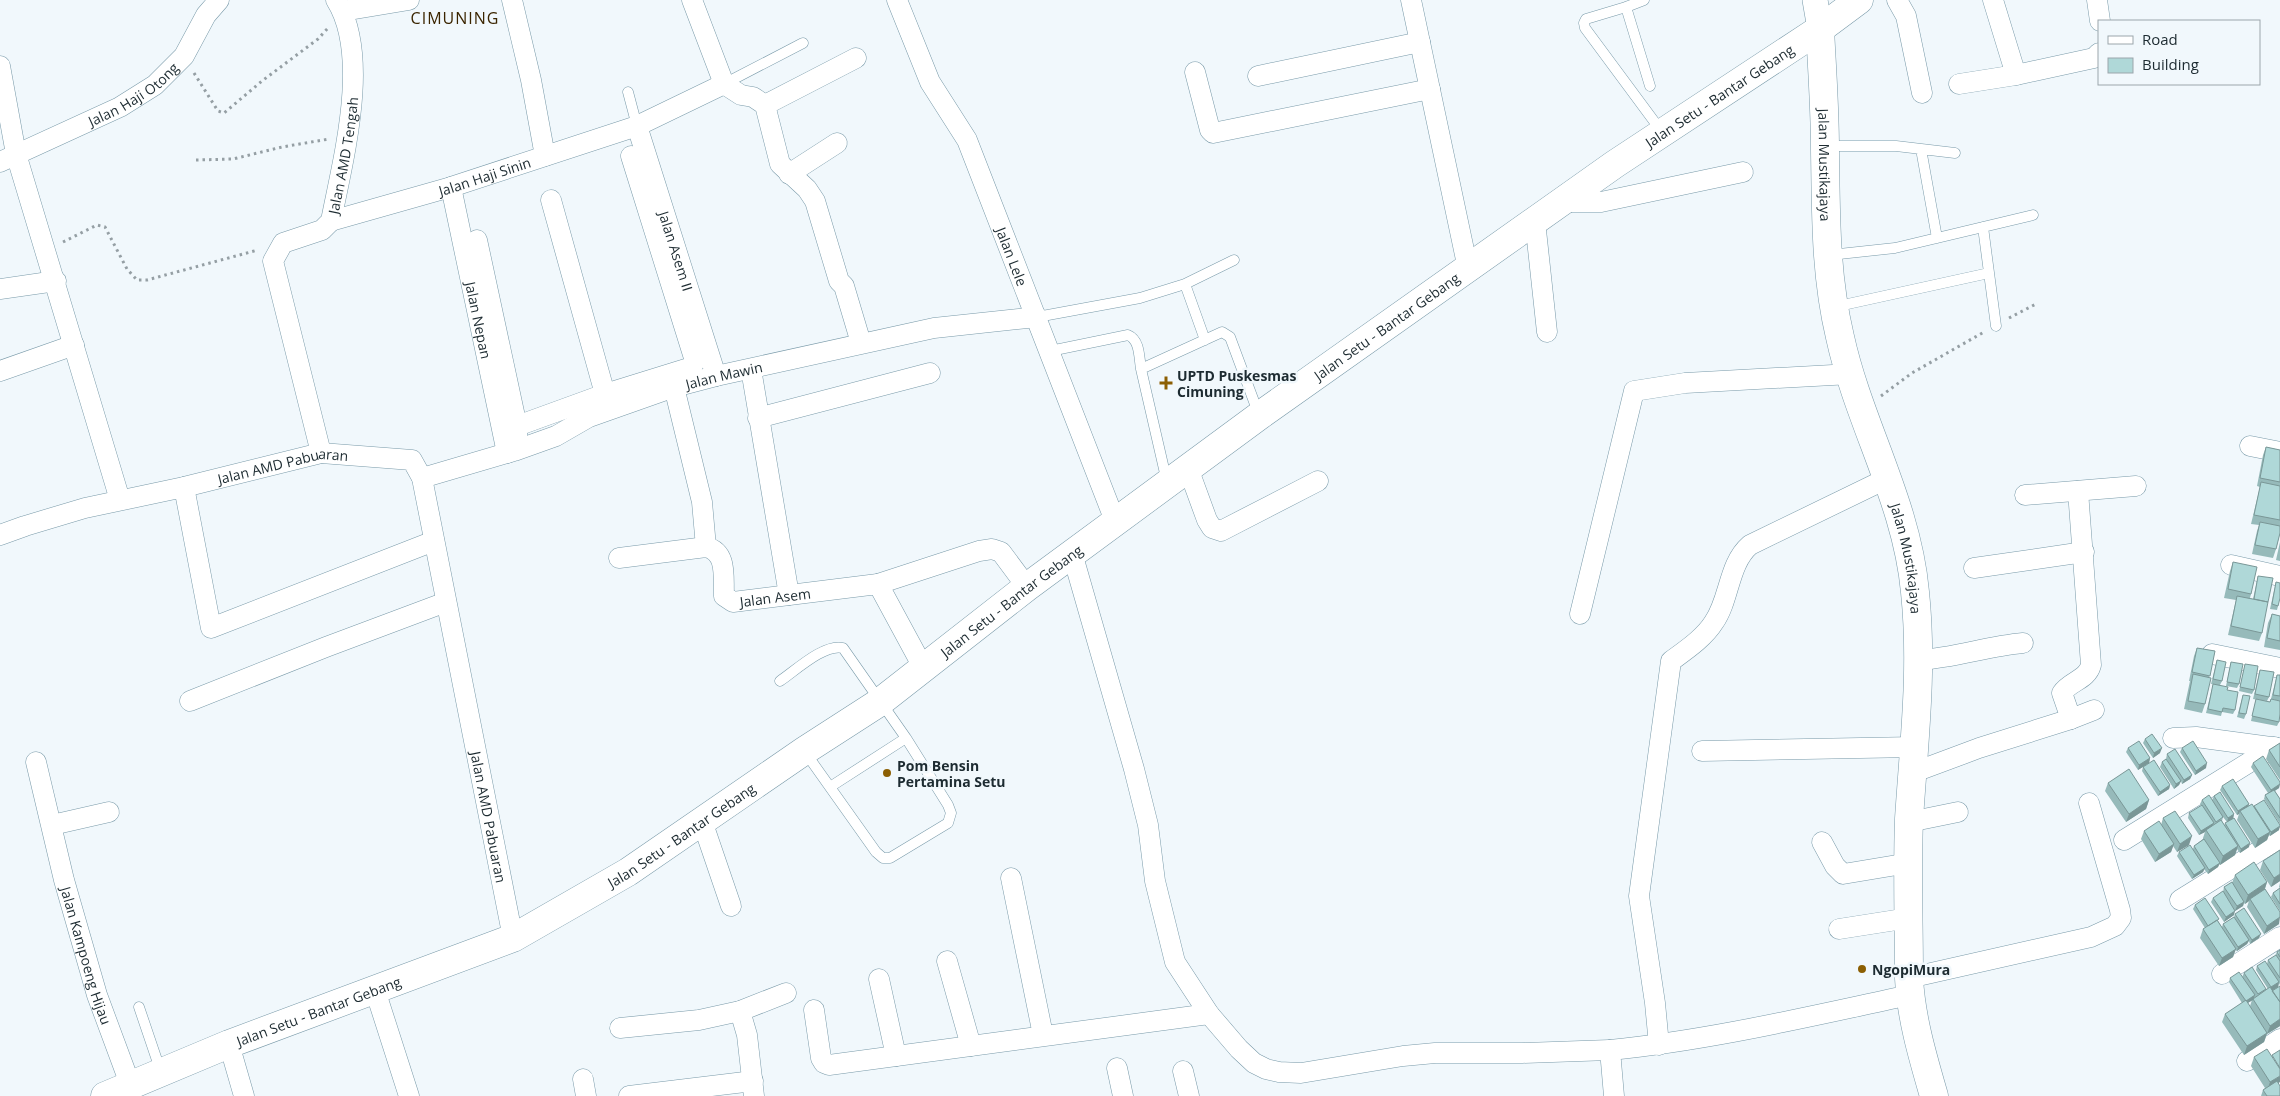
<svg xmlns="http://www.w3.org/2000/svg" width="2280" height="1096" font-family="'Open Sans',sans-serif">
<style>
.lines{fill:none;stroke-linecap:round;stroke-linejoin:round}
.service-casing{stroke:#799aa9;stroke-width:11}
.minor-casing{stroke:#799aa9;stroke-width:21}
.tertiary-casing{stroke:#799aa9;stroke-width:26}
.secondary-casing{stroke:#799aa9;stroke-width:29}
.path{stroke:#959fa4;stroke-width:3;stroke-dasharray:2.5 4;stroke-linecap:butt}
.service{stroke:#fff;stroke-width:10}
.minor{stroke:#fff;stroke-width:20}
.tertiary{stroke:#fff;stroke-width:25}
.secondary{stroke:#fff;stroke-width:28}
.wall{fill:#96baba;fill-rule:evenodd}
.shaded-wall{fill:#7a9797}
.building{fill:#afd8d8;stroke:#7a9797}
.poi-dot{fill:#8c5f03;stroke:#f1f8fc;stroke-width:2}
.labels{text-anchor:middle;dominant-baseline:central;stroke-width:5;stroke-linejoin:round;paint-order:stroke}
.street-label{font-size:14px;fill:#1d2b31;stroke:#f1f8fc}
.poi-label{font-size:14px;font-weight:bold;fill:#1d2b31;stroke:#f1f8fc;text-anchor:start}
.quarter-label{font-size:16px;letter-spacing:1px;fill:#3b2500;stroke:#f1f8fc}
</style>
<rect width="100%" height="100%" fill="#f1f8fc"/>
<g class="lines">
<defs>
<path id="service" d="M1626,7L1644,0
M724,84L803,43
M1650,86L1626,7L1586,19L1584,23L1585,28L1662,132
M628,92L637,126
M1826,146H1896L1955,153
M1921,149L1937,238
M1983,227L1996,326
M1830,255L1895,248L2033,215
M1185,284L1205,340
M1834,307L1989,273
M1037,317L1140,298L1185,284L1234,260
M1050,351L1128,335C1140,340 1139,357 1141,369
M1167,482L1141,369L1222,332L1230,337L1259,415
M780,681C796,670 825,643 843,648L906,738L948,805L951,813L948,823L890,858H883L876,852L805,752
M830,787L906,738
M139,1007L161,1072"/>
<g id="minor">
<path d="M512,0L531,80L545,156"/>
<path d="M692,0L724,84"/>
<path id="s1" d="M897,0L930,82L967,140L1115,521"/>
<path d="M1411,0L1468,269"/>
<path d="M1897,0L1906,16L1922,93"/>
<path d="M1993,0L2016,75"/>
<path d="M2097,0L2100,21"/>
<path d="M343,11L409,0"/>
<path d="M0,66L16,154L120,500"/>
<path d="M1195,72L1210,130L1213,133L1430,89"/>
<path d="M1258,76L1420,42"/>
<path d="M724,84L741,95L753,97L765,105L780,164L807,189L815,201L839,281L844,286L861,343"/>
<path d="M1959,84L2016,75L2094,58L2099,53"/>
<path d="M765,105L856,58"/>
<path id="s2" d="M637,126L716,376"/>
<path id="s3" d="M0,162L120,107L155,85L184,56L206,15L219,0"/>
<path d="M789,174L837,143"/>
<path id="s4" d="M451,187L507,453"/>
<path d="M551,200L605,394"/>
<path d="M1564,202H1601L1743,172"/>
<path id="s5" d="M331,221L451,187L637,126L724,84"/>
<path d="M1535,221L1547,332"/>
<path d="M477,240L517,426V440"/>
<path d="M0,289L56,281"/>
<path d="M751,369L789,595"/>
<path d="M0,371L74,345"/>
<path d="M674,387L702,502L706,547"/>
<path d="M758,418L930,373"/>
<path d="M517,426L605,394L692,367L695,361L631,156"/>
<path d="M2250,446L2280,452"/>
<path id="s6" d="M321,453L273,261L283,243L322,230L331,221C343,159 371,56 336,0"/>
<path d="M1188,468L1207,520L1212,528L1221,531L1318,481"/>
<path id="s7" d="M422,478L514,451L556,436L589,417L674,387L716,376L934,328L1037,317"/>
<path d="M184,487L211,628L434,541"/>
<path d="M2025,495L2136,486"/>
<path id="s8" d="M0,535L25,526L85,508L184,487L321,453L412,460L422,478L513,938"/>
<path d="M1072,553L1134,769L1148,825L1155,881L1175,962L1209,1014L1239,1049L1254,1063L1266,1069L1279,1072L1301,1073L1403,1056L1435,1053H1522L1610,1050"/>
<path id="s9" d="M619,558L706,547C728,552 723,578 724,596L733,602L878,584L924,669"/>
<path d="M2231,565L2280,576"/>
<path d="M1974,568L2084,552"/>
<path d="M878,584L979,551L992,549L1001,552L1027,587"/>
<path d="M1580,614L1634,391L1685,383L1851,374"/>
<path d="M2212,654L2280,668"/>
<path d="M1920,660C1955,658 1988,646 2023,643"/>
<path d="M190,701L326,647L446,602"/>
<path d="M2071,719L2062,693C2070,681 2087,680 2091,665L2078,491"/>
<path d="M2173,738L2196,737L2278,748"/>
<path d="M1702,751L1915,747"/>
<path id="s10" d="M36,762L64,880L97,995L130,1084"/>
<path d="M1912,773L1979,748L2071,719L2094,710"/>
<path d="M702,821L731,906"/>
<path d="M1909,822L1958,812"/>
<path d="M52,825L109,812"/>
<path d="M2124,840L2274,747"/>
<path d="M1822,842L1835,866L1843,874L1909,863"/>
<path d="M1011,878L1043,1035"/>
<path d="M2180,900L2280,838"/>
<path d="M1839,929L1909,918"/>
<path d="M947,961L971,1046"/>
<path d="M2222,974L2280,937"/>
<path d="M1909,978L2091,937L2115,926L2121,918L2120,910L2089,803"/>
<path d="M879,979L896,1056"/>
<path d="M375,990L409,1096"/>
<path d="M814,1010L821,1058L824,1063L829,1065L1209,1014"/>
<path d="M740,1011L747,1035L754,1096"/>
<path d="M620,1028L699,1020L740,1011L786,993"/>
<path d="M229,1044L244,1096"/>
<path d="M1659,1045L1655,1003L1639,896L1671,661C1686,650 1704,638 1714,622C1730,599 1728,564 1750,545L1888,478"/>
<path d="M2247,1061L2280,1039"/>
<path d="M1117,1068L1123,1096"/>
<path d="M1183,1071L1189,1096"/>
<path d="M583,1079L586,1096"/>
<path d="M629,1096L753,1081"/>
<path d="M1614,1096L1610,1050C1711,1040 1811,1016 1910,995"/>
</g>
<path id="tertiary" d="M1815,0L1820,29"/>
<g id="secondary">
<path id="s11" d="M1820,29C1822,69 1825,109 1825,150C1826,214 1825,274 1840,337C1859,424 1907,502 1915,592C1923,668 1914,743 1909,819C1907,872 1909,925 1909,978C1911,1018 1923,1058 1934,1096"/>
<path id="s12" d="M105,1096L229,1044L513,938L628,872L804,751L880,702L1027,587L1259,416L1615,164L1820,29L1859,0"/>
</g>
</defs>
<use href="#service" class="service-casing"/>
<use href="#minor" class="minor-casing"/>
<use href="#tertiary" class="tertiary-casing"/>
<use href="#secondary" class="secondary-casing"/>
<path class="path" d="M194,73L218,111L224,113L262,81L318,39L328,28
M196,160L233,159L282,147L329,139
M63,242L97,225L105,227L127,269L137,280H147L258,250
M2009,318L2036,304
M1881,396L1912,373L1984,332"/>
<use href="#service" class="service"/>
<use href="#minor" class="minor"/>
<use href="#tertiary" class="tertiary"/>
<use href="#secondary" class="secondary"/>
</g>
<path class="wall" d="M2266,447L2280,450V533L2276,549L2273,558L2252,554L2257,531L2259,525L2251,524L2260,487L2257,486L2263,455Z
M2280,542V561L2276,560Z
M2233,562L2251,594L2250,598L2253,599L2258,576L2262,633L2259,641L2228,635L2236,600L2224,598L2230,571Z
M2276,582L2278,606L2277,610L2270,609Z
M2272,614L2280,616V650L2264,647L2268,623Z
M2197,648L2215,651L2209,677L2205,704L2202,713L2184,709L2190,681H2189L2194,656Z
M2217,660L2222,681L2220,685L2227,690L2235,710L2233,714L2222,712L2221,716L2206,713L2213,684H2211Z
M2231,662L2239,684L2237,688L2226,686Z
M2245,664L2254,690L2252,694L2239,691Z
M2260,670L2269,697L2267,701L2253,699Z
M2277,675H2280V701L2271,699Z
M2243,695L2246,714L2244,719L2237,717Z
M2256,699L2270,702L2271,699L2279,722L2277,726L2251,721Z
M2145,739L2160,753L2153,758L2143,743Z
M2280,743V780L2266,759L2269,750Z
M2128,748L2150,758L2149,763L2138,770L2126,752Z
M2182,748L2206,768L2195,775L2180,752Z
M2167,754L2192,775L2190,779L2182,784L2181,781L2179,785L2174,789L2160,767L2162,762L2166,759Z
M2253,763L2280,782L2279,788L2275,791L2280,799V824L2264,799L2265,795L2268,793L2251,767Z
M2143,767L2170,785L2169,789L2158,796L2142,771Z
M2108,783L2149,800L2146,809L2126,822L2105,791Z
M2222,786L2249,806H2254L2279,830L2270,836L2269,835L2267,840L2255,848L2237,820L2239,814L2237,815L2220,790Z
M2214,796L2234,814L2233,818L2249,847L2240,853L2237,849L2235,855L2220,865L2219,864L2218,867L2208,874L2204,869L2203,872L2192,879L2177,856L2179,852L2193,849L2194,846L2203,839V838L2205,832L2199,835L2188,818L2189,813L2201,806L2200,804L2202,800H2212ZM2223,817L2227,822L2224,825L2222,821Z
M2163,818L2189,845L2177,852L2173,846L2171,852L2155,862L2141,839L2144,831L2161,825Z
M2263,861L2280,881L2271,887L2260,870Z
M2235,875L2267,882L2265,889L2279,924L2264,934L2247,907L2249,901L2245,904L2244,903L2243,906L2235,911L2223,892L2224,887L2232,883Z
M2280,883V911L2271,897L2273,893L2280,888L2279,887Z
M2213,898L2234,915L2224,922L2211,902Z
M2195,905L2218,921L2222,927L2223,924L2234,917L2235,914L2259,938L2250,944L2249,941L2247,944L2237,951L2235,950L2233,957L2219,966L2200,938L2203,929L2205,928L2193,909Z
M2280,950V985L2279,983L2278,987L2280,1026L2267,1034L2264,1042L2244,1055L2222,1022L2225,1014L2242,1003L2229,982L2230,978L2242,977L2244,973L2266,989L2265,991L2268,989L2256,970L2257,966L2267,964L2268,960L2275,956L2277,952ZM2252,1000L2250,1006L2248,1003Z
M2254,1057L2278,1083L2280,1096H2261L2263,1090L2265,1088L2251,1066Z"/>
<path class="shaded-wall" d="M2162,748L2160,753L2153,758L2154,753Z
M2150,758L2149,763L2138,770L2139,765Z
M2207,763L2206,768L2195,775L2196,771Z
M2192,775L2190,779L2182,784L2184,780Z
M2181,781L2179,785L2174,789L2176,784Z
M2280,784L2279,788L2269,794L2271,790Z
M2170,785L2169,789L2158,796L2160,792Z
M2149,800L2146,809L2126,822L2129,814Z
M2249,804L2248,808L2240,811L2239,814L2237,815L2238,811Z
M2234,814L2233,819L2227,823L2228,818Z
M2214,823L2212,827L2206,830L2205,832L2199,835L2201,831Z
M2280,826L2279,830L2270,836L2271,832Z
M2270,832L2267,840L2255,848L2258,839Z
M2192,836L2189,845L2177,852L2180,844Z
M2250,843L2249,847L2240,853L2241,849Z
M2174,844L2171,852L2155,862L2159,854Z
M2238,846L2235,855L2220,865L2223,856Z
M2220,863L2218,867L2208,874L2209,870Z
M2205,868L2203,872L2192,879L2194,875Z
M2280,874V881L2271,887L2274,878Z
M2267,882L2264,891L2250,899L2249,901L2245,904L2248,895Z
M2244,902L2243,906L2235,911L2237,906Z
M2235,911L2234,915L2224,922L2226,917Z
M2280,917L2279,924L2264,934L2267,926Z
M2261,934L2259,938L2250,944L2252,940Z
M2249,940L2247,944L2237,951L2238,947Z
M2236,949L2233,957L2219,966L2222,958Z
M2279,982L2278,987L2270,992L2271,987Z
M2255,995L2253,1000L2244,1005L2246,1001Z
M2280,1019V1026L2267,1034L2270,1026Z
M2267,1033L2264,1042L2244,1055L2247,1046Z
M2280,1076V1082L2267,1091L2270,1082Z"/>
<path class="building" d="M2266,447L2280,450V482L2260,478Z
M2261,482L2280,486V520L2254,515Z
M2260,522L2280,526V533L2276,549L2255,545Z
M2233,562L2257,567L2251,594L2228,589Z
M2258,576L2273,578L2268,602L2254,599Z
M2276,582L2280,583V598L2278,606L2272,604Z
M2237,596L2268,602L2262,633L2231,626Z
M2272,614L2280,616V641L2267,638Z
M2197,648L2215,651L2210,676L2192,672Z
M2217,660L2226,662L2222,681L2213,679Z
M2231,662L2243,664L2239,684L2227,682Z
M2245,664L2258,666L2254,690L2240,687Z
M2260,670L2274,672L2269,697L2255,694Z
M2193,674L2211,678L2205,704L2188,701Z
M2277,675H2280V696L2273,695Z
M2213,684L2228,687L2227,690L2238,692L2235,710L2223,708L2222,712L2208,709Z
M2243,695L2250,696L2246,714L2239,713Z
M2256,699L2270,702L2271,699L2280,701V714L2279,722L2252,716Z
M2152,734L2162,748L2154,753L2145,739Z
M2139,741L2150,758L2139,765L2128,748Z
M2193,741L2207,763L2196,771L2182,748Z
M2280,743V767L2269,750Z
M2175,749L2192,775L2184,780L2167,754Z
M2263,756L2280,782V784L2271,790L2253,763Z
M2166,759L2181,781L2176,784L2162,762Z
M2154,760L2170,785L2160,792L2143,767Z
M2129,769L2149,800L2129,814L2108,783Z
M2233,779L2249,804L2238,811L2222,786Z
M2274,790L2280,799V818L2265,795Z
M2220,792L2234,814L2228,818L2214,796Z
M2209,795L2223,817L2216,822L2202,800Z
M2264,800L2280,825V826L2271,832L2254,806Z
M2252,804L2270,832L2258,839L2240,811Z
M2202,805L2214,823L2201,831L2189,813Z
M2175,811L2192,836L2180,844L2163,818Z
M2234,818L2250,843L2241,849L2225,823Z
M2221,820L2238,846L2223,856L2206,830Z
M2159,821L2174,844L2159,854L2144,831Z
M2204,839L2220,863L2209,870L2194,846Z
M2190,845L2205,868L2194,875L2179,852Z
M2280,850V874L2274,878L2263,861Z
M2254,862L2267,882L2248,895L2235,875Z
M2232,882L2244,902L2237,906L2224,887Z
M2280,888V904L2273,893Z
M2265,889L2280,912V917L2267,926L2250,899Z
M2223,891L2235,911L2226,917L2213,898Z
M2205,898L2219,919L2208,926L2195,905Z
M2244,908L2261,934L2252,940L2235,914Z
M2234,917L2249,940L2238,947L2223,924Z
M2217,920L2236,949L2222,958L2203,929Z
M2280,950V957L2277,952Z
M2276,955L2280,961V978L2268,960Z
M2265,961L2279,982L2271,987L2257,966Z
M2252,967L2266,989L2258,994L2244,973Z
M2239,972L2255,995L2246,1001L2230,978Z
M2280,986V1002L2272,991Z
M2270,987L2280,1002V1019L2270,1026L2253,999Z
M2246,1000L2267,1033L2247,1046L2225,1014Z
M2267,1049L2280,1069V1076L2270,1082L2254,1057Z
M2280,1050V1068L2272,1055Z
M2277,1081L2280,1086V1096H2267L2263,1090Z"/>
<g class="poi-dot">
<path d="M1163.5 375.5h5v5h5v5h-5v5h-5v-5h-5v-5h5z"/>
<circle cx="887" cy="773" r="5"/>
<circle cx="1862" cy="969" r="5"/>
</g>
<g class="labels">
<g class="street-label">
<text stroke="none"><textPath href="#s3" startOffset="150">Jalan Haji Otong</textPath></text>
<text stroke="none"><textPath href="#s12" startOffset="1910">Jalan Setu - Bantar Gebang</textPath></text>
<text stroke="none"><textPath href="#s6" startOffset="339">Jalan AMD Tengah</textPath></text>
<text stroke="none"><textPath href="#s11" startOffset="136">Jalan Mustikajaya</textPath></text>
<text stroke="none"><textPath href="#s5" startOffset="160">Jalan Haji Sinin</textPath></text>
<text stroke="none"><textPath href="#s2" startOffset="131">Jalan Asem II</textPath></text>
<text stroke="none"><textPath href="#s1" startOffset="282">Jalan Lele</textPath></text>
<text stroke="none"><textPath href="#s4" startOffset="136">Jalan Nepan</textPath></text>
<text stroke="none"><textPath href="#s12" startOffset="1505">Jalan Setu - Bantar Gebang</textPath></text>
<text stroke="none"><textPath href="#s7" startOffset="320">Jalan Mawin</textPath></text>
<text stroke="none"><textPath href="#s8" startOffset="292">Jalan AMD Pabuaran</textPath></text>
<text stroke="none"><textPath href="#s11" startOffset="541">Jalan Mustikajaya</textPath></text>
<text stroke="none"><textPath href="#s9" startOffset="198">Jalan Asem</textPath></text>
<text stroke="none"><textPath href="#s12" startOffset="1040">Jalan Setu - Bantar Gebang</textPath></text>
<text stroke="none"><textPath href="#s8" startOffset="789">Jalan AMD Pabuaran</textPath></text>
<text stroke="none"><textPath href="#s12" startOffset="635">Jalan Setu - Bantar Gebang</textPath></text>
<text stroke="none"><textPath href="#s10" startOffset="200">Jalan Kampoeng Hijau</textPath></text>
<text stroke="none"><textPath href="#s12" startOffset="230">Jalan Setu - Bantar Gebang</textPath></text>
</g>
<g class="poi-label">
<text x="1177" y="375">UPTD Puskesmas<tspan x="1177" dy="16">Cimuning</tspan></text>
<text x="897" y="765">Pom Bensin<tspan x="897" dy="16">Pertamina Setu</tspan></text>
<text x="1872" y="969">NgopiMura</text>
</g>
<g class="quarter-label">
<text x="455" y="18">CIMUNING</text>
</g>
</g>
<rect x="2098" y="20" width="162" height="65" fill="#f1f8fc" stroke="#9ca6ab"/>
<rect x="2108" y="36" width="25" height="8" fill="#ffffff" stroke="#9ca6ab"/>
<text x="2142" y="45" font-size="15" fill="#1d2b31">Road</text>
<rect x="2108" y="58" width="25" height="15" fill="#afd8d8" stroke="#9ca6ab"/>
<text x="2142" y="70" font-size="15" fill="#1d2b31">Building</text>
</svg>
